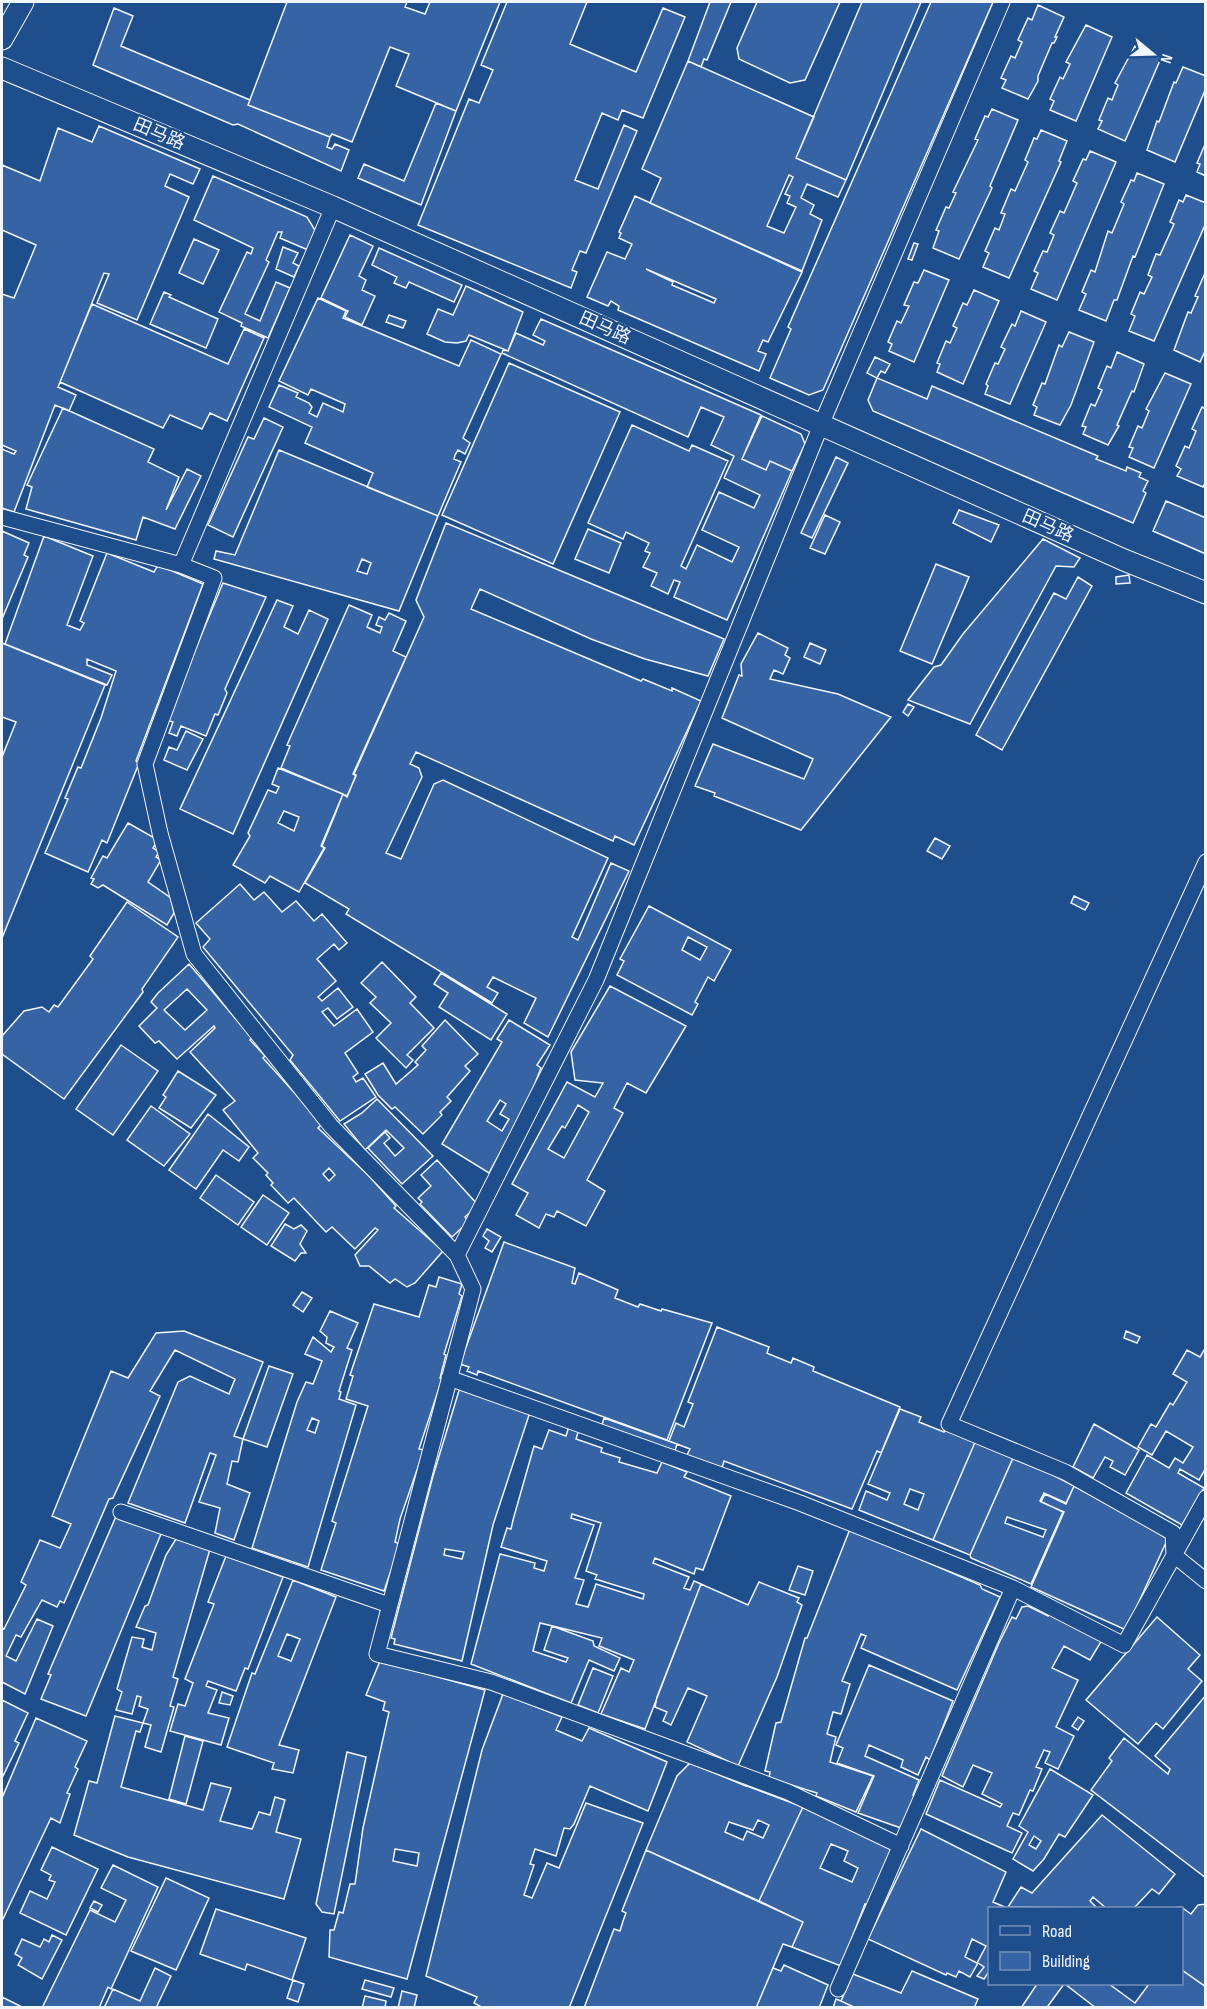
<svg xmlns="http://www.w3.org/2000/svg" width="1207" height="2009" font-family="'Sofia Sans Condensed','Noto Sans SC',sans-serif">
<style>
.building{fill:#3563a3;stroke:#f2f6ff;stroke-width:1.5;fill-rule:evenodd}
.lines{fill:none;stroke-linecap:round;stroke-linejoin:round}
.street-casing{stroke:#f2f6ff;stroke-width:17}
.secondary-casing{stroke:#f2f6ff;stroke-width:23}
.street{stroke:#1f4e8c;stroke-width:15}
.secondary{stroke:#1f4e8c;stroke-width:21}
.labels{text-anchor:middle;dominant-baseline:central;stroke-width:4.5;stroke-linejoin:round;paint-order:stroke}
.street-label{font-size:18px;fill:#f2f6ff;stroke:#1f4e8c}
</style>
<rect width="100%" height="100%" fill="#1f4e8c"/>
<path class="building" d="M287,2H407L405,7L425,14L430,2H500L456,111L396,86L409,54L390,47L352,142L332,134L330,137L248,105Z
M507,2H587L570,44L636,72L663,8L685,17L643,118L622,110L618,120L602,113L575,180L598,189L624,125L637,131L586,253L580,251L572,270L577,272L571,288L418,225L469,99L479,103L493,70L481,65Z
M710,2H731L707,60L704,59L701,67L688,61Z
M757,2H840L805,80L790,83L739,59L737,48Z
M862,2H921L846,180L796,158Z
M931,2H993L823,390L809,395L770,378L791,329L788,327Z
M1038,5L1064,17L1055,37H1057L1054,43H1052L1038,76V81L1028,99L1002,88L1006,80L1001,78L1011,56L1015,58L1022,42L1018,40L1028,18L1032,20Z
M114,8L133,16L121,46L250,100L248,105L330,137L327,147L332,149L335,144L349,150L341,171L238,124L233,125L93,65Z
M1086,25L1112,37L1076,121L1050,110L1054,101L1050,99L1060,77L1063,79L1070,64L1066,62Z
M1135,46L1161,58L1125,141L1098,129L1102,121L1099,120L1108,98L1112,100L1118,85L1115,83Z
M688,61L814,117L796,158L846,180L838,197L807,184L801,198L814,205L810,214L822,220L802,271L650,203L661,178L642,169ZM789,175L793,177L785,194L790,196L787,203L796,207L784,233L767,226Z
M1183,67L1206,76V88L1175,162L1147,150L1157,121L1159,122L1174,82L1176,83Z
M436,103L456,111L421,205L358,178L364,164L404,181Z
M992,109L1018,120L990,186L992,188L959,259L933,248L939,231L936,230L946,207L949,208L956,193L953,192L978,140L975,139L985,116L988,117Z
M99,126L200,169L193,184L170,174L165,186L189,197L137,320L97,303L109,274L104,273L58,387L76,395L69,411L55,405L14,512L2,508V449L14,454L16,451L2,445V294L14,298L36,245L2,230V165L40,181L58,128L92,142Z
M1041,130L1067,141L1059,161L1061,162L1009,278L983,267L989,253L985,251L995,228L999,230L1005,214L1001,213L1011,189L1015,191L1028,162L1025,160L1034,138L1037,139Z
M1206,142V176L1197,172L1200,164L1197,163Z
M1090,151L1116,162L1057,300L1031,289L1038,273L1034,271L1043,251L1047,252L1054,235L1050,233L1060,211L1064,213L1077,183L1073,181L1083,159L1086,160Z
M1137,173L1164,184L1135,257L1133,256L1117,300H1114L1106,321L1079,310L1086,294L1082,292L1091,270L1095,272L1108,231L1112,233L1124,204L1121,202L1131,180L1134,181Z
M213,176L307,217L316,232L308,250L280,238L282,232H278L266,260L269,262L245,314L260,321L276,282L290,288L268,338L241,326L242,323L219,312L247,252L251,254L253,248L194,220Z
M1186,195L1206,203L1205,225L1154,341L1129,331L1135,316L1131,314L1140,292L1144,294L1152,277L1148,275L1156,254L1160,255L1174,224L1170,222L1179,200L1183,202Z
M635,196L802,272L768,342L763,340L758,351L766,354L759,371L618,310L619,306L611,301L608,306L587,297L607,252L625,259L632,244L619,238L621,233L619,232ZM646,269L716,299L714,303L672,285L673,282Z
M350,235L373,246L359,276L366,280L362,290L375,296L362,325L345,317L348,311L321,298Z
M194,239L219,250L203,284L179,273Z
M914,243L918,244L912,260L908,259Z
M283,247L298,253L293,263L299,266L294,277L276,269Z
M379,248L462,285L454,302L409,282L406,288L394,283L397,277L372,265Z
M924,270L949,280L914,362L889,351L892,344L888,342L897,321L901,323L909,306L904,305L914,282L918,283Z
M1205,273L1206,349L1200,362L1174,350L1188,312L1191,313L1198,297L1195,296Z
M466,286L523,312L508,351L469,335L466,341L457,343L445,342L427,334L438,309L453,315Z
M974,290L999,301L963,384L937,372L940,364L937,363L946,341L950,343L957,328L953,326L963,303L967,305Z
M164,292L171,295L169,297L218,319L206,348L150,324Z
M318,298L346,311L343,318L459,366L471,340L501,354L463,438L470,443L465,454L458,450L455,455L454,459L461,462L438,516L367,487L373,473L305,443L312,427L269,407L279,385L298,393L296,397L309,403L312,407L309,413L317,417L323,403L343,412L345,404L311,389L308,395L279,381Z
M92,304L228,364L244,329L264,338L227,421L210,413L202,429L170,415L163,428L60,382Z
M1021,311L1046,322L1010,404L985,394L988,386L986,384L995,363L998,364L1005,349L1001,347L1012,324L1015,326Z
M389,315L406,321L403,328L386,322Z
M541,319L761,415L742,459L766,470L770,461L792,471L727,620L674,597L680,582L674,580L668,594L651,586L657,573L643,567L650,553L645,551L649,543L626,532L623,539L588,523L632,425L689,451L692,445L728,461L681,566L686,569L697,545L732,562L739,547L702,530L719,492L754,508L760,495L724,478L734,456L711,445L724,417L701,407L688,437L502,353L503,350L508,351L516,333L543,345L545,341L533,335Z
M1069,332L1094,342L1071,405L1060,425L1034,415L1037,407L1033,405L1042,383L1045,384L1059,345L1062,347Z
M1117,352L1144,364L1134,392L1132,391L1117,425L1119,426L1108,445L1083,434L1086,427L1082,426L1091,404L1095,406L1102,390L1098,388L1107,366L1111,368Z
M875,357L890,364L885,373L881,371L877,378L927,399L932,386L1093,454L1098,456L1096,459L1126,471L1127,467L1141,473L1139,477L1148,481L1143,491L1146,493L1133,523L873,411L868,400L877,378L867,373Z
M509,363L620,412L553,564L442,515Z
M1165,373L1191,384L1154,468L1129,457L1133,448L1129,447L1138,426L1142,428L1149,411L1146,409Z
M1202,407L1206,409V481L1203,487L1177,476L1181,469L1176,466L1185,446L1189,448L1196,431L1192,429Z
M63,408L154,449L148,462L179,477L166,510L187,469L201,476L175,529L143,517L136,540L26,509L32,487L27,485Z
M762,416L801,434L805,444L792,471L770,461L766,470L742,459Z
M264,418L283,427L233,537L208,525L248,437L254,439Z
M279,450L438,516L399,611L214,559L216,551L235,555ZM362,559L371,563L367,574L357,571Z
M836,457L848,463L812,538L801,533Z
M1166,501L1206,518V554L1153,531Z
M959,510L999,525L991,542L953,523Z
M825,515L840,522L825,554L810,548Z
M446,523L724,639L708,676L645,659L591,639L480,589L471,609L641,681L643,679L672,691V688L701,701L634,845L615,836L613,841L416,752L410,764L419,768L422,777L386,853L401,859L434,784L443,780L608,858L572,937L578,940L611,863L629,871L548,1037L524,1023L536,998L493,977L487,987L498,993L492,1003L346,914L349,909L305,883L325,848L322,846L334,817L343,794L347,797L356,775L354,774L424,617L416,600Z
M588,529L621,543L609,573L575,559Z
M2,531L29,543L24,555L28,557L2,619Z
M44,536L93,556L67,625L80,630L84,623L80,621L107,553L154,572L158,565L203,584L136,761L139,763L107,843L102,840L88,872L45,853L68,799L65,798L78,767L81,768L101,718L116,671L87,659V665L112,675L107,685L5,644Z
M1043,539L1080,558L1074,567L1056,566L970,724L908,700L934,667L941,665L963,634Z
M936,564L969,577L932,664L900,651Z
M1129,575L1130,583L1116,584V577Z
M1078,577L1092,586L1002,750L976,735L1054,593L1066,599Z
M223,583L266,597L225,689L227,693L218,715L215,714L206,736L181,726L177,736L169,733L173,722L166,720Z
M277,600L293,606L284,627L298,634L309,610L328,619L233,834L180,809Z
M349,605L372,615L367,627L380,633L382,627L376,625L379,617L385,620L389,613L406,621L393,651L406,657L353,774L356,776L347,796L281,768L290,746L287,745Z
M758,633L788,648L785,655L790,658L783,674L774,670L770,679L838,694L891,717L801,830L714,796L715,793L695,786L713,744L804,779L813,759L722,718L739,675L742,676L741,664Z
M2,643L105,685L2,938V757L16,722L2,717Z
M810,643L826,650L820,664L804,657Z
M908,704L914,707L908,716L903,712Z
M186,731L203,739L187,770L164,760L169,747L177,750Z
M278,768L343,794L321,846L324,848L299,892L270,876L265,883L233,865L250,836L248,833L268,790L276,793L279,787L272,784ZM284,811L299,817L294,831L278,823Z
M128,823L158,840L153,848L159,852L156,857L161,860L148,882L171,898L174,913L167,925L103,885L98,888L91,884L94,879L91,878L103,856L107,858Z
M935,838L950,846L942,859L927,851Z
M240,884L254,900L264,892L282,912L296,901L314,921L322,914L347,943L339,950L334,944L317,959L336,981L318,997L322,1001L338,988L353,1007L337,1019L328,1008L322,1012L334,1026L357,1009L373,1032L345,1053L358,1073L353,1077L356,1082L363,1078L376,1097L340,1121L290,1060L293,1055L203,947L210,939L196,923Z
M1074,896L1089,903L1085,910L1071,903Z
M127,902L178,937L142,989L143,992L64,1099L2,1054V1036L24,1011L42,1007L49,1012L54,1005L58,1007L93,959L90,956Z
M649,906L731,950L714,981L708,977L695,1002L698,1004L692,1015L617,975L624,961L620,959ZM688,937L707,947L700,960L682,950Z
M382,962L416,997L410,1003L434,1028L407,1055L413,1060L406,1068L376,1038L391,1023L370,1003L376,997L361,983Z
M189,964L252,1038L250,1040L265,1056L263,1058L310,1110L321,1125L318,1128L367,1174L396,1206L394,1208L443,1251L415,1283L407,1287L395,1279L390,1283L369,1266H360L355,1255L378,1230L375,1228L355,1249L332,1227L326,1232L294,1198L288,1203L271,1185L273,1183L266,1175L268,1173L253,1158L258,1153L223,1110L235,1101L190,1052L215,1028L214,1026L177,1059L159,1041L155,1043L139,1026L157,1008L151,1002L158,993ZM187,989L207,1010L185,1030L164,1010ZM329,1168L335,1175L329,1181L323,1174Z
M441,973L507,1014L491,1040L439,1007L448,993L434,984Z
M610,986L686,1026L646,1093L627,1083L614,1108L623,1113L587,1180L605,1191L586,1226L557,1211L554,1217L546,1214L539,1228L516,1215L528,1193L512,1184L567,1082L595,1097L603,1083L575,1080L571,1052ZM578,1105L589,1112L564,1158L548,1149L562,1126L565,1128Z
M445,1020L478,1054L465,1066L470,1071L447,1097L451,1101L440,1112L442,1115L423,1134L395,1107L392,1109L378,1095L365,1074L383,1063L396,1084L418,1065L415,1062L426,1050L422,1046Z
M509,1020L550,1045L537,1065L541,1068L528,1101L489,1173L442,1144L502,1042L497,1039ZM500,1100L506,1104L500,1114L509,1119L502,1131L487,1121Z
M121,1045L158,1071L113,1135L76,1109Z
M178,1071L216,1095L191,1128L159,1108L166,1097L163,1095Z
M377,1099L433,1156L402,1184L368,1148L385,1132L390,1138L384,1143L395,1156L404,1148L386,1130L365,1150L344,1124L362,1113Z
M151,1106L190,1134L164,1166L127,1140Z
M208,1114L249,1147L239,1161L223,1150L196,1189L169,1170Z
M437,1160L478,1205L465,1217L469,1221L452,1237L420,1204L422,1202L418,1198L431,1186L421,1175Z
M216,1175L254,1202L238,1225L200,1198Z
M263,1195L289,1213L267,1245L241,1227Z
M285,1224L294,1229L301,1225L307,1231L300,1244L306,1253H301L295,1261L271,1246Z
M487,1229L501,1237L492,1252L485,1248L489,1241L483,1236Z
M504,1242L575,1268L572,1283L575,1284L579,1273L618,1290L615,1298L638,1307L640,1304L661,1311L662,1309L712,1323L667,1440L478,1371L477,1375L467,1371L469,1367L460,1364Z
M439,1277L462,1284L459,1294L462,1296L444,1354L446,1355L440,1378L442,1379L419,1449L424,1450L400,1519L395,1542L400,1544L384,1591L321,1570L336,1523L332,1521L368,1406L346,1399L353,1376L350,1375L374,1304L419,1317L429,1285L436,1287Z
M302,1292L312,1298L303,1312L293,1305Z
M330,1311L358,1323L347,1348L352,1350L339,1391L341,1392L339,1399L356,1405L308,1567L252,1548L297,1402L306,1382L313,1384L322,1361L305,1354L313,1337L331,1352L334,1347L326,1343L327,1337L320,1331ZM312,1418L319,1421L315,1433L307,1430Z
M717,1327L769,1347L767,1353L769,1354L791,1363L793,1358L814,1367L813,1371L900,1407L881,1453L877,1451L852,1509L724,1461L722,1468L687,1455L690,1449L669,1441L676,1423L684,1427L693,1404L688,1402Z
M184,1331L263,1362L234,1436L243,1439L238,1462L232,1461L227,1484L250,1493L234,1540L215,1533L220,1508L199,1502L216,1455L210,1453L185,1523L128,1503L178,1382L190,1376L229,1394L235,1379L175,1350L150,1391L160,1396L113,1498L109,1499L64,1603L60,1601L57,1607L42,1600L21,1637L16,1635L7,1654L6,1656L16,1661L37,1619L53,1626L25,1694L2,1682V1628L4,1629L26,1585L21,1582L40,1540L60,1548L71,1524L52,1516L111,1371L128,1378L156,1333Z
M1126,1331L1140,1337L1137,1343L1124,1338Z
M1206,1347V1468L1199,1480L1180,1469L1178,1473L1204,1488L1182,1525L1126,1493L1147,1455L1169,1468L1175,1458L1183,1463L1193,1447L1166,1431L1152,1455L1138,1447L1151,1424L1156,1427L1170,1403L1173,1405L1187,1382L1173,1374L1187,1350L1200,1357Z
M269,1366L293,1374L267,1447L243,1439Z
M461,1384L531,1409L493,1525L462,1661L394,1644L395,1639L391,1638L433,1476ZM445,1549L464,1552L462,1559L444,1555Z
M900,1409L921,1417L919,1422L944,1432L946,1428L976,1440L933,1540L859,1510L866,1491L887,1500L890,1493L868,1484ZM910,1489L924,1494L918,1510L904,1504Z
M604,1418L677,1444L675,1451L602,1425Z
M1094,1424L1139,1450L1125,1475L1110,1467L1113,1461L1105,1457L1093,1478L1073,1467Z
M569,1426L579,1429L576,1439L602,1448L601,1452L620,1458L619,1462L657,1473L662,1462L687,1472L684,1477L731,1496L703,1570L696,1568L694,1574L655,1558L653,1563L689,1577L684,1588L690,1590L694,1581L701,1584L645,1729L601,1714L621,1668L629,1672L634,1660L599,1646L602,1638L540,1623L533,1651L566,1662L568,1658L544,1650L552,1626L593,1641L594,1646L620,1658L614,1671L589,1660L571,1703L471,1664L500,1554L535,1563L534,1568L544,1571L547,1561L501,1547L507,1528L511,1529L513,1520L534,1446L542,1449L549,1430L566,1436ZM572,1514L601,1523L586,1571L597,1575L595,1579L644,1594L643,1599L596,1584L588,1607L576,1604L584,1580L575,1578L594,1525L571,1518Z
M976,1440L1013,1458L970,1555L933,1540Z
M1013,1458L1032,1464L1074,1486L1066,1503L1044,1493L1040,1501L1063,1512L1031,1584L971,1558L970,1555ZM1007,1517L1046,1530L1043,1537L1005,1523Z
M1074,1486L1169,1536L1126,1630L1031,1587L1064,1512L1041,1502L1045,1494L1066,1504Z
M117,1514L161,1534L86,1716L41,1699L51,1675L48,1674Z
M850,1529L980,1585L982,1589L1000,1597L957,1690L861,1648L866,1636L861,1634L842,1681L850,1684L841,1714L833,1712L827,1734L836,1737L830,1762L873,1776L856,1812L816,1796L817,1793L769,1778L770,1772L765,1771L776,1723L781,1722L805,1638H807Z
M176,1539L210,1549L173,1677L178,1679L170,1706L174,1707L161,1752L145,1747L151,1725L143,1723L148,1709L139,1706L141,1697L137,1696L132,1714L116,1710L122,1692L117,1689L132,1637L144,1639L142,1647L152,1650L156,1633L136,1627L145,1606L148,1605L166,1555Z
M226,1556L283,1577L248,1669L245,1668L236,1691L208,1681L206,1686L217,1690L208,1713L229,1718L221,1745L170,1731L178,1704L185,1706L193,1683L185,1679L214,1604L208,1602Z
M798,1566L813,1571L805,1595L789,1590Z
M293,1580L336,1597L279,1745L299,1750L293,1773L272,1769L274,1763L227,1747L252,1673L255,1674ZM287,1634L300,1639L291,1661L278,1656Z
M759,1582L799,1598L797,1602L802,1605L777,1677L738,1766L687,1742L707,1696L688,1688L671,1725L663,1721L667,1712L655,1707L657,1697L701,1584L748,1605Z
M1028,1606L1048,1616L1049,1613L1102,1640L1090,1660L1064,1646L1052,1668L1078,1680L1056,1727L1074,1736L1058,1769L1045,1763L1050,1752L1044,1750L1036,1767L1042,1769L1033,1791L1030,1790L1019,1815L1013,1813L1007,1826L1022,1833L1012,1853L926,1814L940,1780L1000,1807L1002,1804L982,1794L992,1773L973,1765L963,1787L942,1776L999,1643L1012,1617L1016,1619L1022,1607Z
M1157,1617L1200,1655L1188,1669L1202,1681L1163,1729L1156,1723L1138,1744L1086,1700Z
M380,1661L485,1690L407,1979L329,1957L330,1930H334L339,1912L343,1913L350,1884H355L363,1828L389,1712L383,1710L385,1702L366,1695ZM395,1849L419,1853L417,1866L393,1861Z
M869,1665L953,1701L930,1760L926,1757L918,1775L901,1767L903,1760L869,1745L865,1756L919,1780L913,1795L919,1797L901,1828L858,1813L874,1776L837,1763L843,1748L836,1745Z
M593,1668L613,1676L598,1713L578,1705Z
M222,1692L233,1696L230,1705L219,1703Z
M503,1694L562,1717L556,1730L582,1741L589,1728L667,1762L648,1811L590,1786L574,1824L570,1829L564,1828L556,1856L535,1849L530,1864L534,1865L524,1895L532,1898L547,1863L559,1868L586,1803L643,1823L569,2008H483L474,2003L477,1997L426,1976L482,1750Z
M1206,1695V1878L1091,1790L1112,1761L1109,1758L1124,1738L1168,1774L1170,1769L1155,1756Z
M2,1700L28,1713L15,1741L19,1743L2,1778Z
M115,1716L143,1723L140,1732L136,1731L121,1787L203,1810L211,1783L231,1788L220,1821L252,1829L259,1812L270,1815L275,1797L285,1800L276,1832L301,1839L284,1899L128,1857L74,1835L89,1781L97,1783Z
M1078,1717L1084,1721L1078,1730L1072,1726Z
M36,1718L87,1741L75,1767L78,1769L67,1793L70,1794L60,1823L51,1818L2,1921V1798Z
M185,1736L203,1741L186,1804L169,1799Z
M347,1752L366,1757L334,1914L322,1912L316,1904Z
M690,1763L746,1786L748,1782L747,1786L803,1807L759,1901L646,1850L677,1776ZM758,1820L769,1825L763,1838L747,1831L743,1840L725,1832L729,1822L753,1830Z
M1050,1769L1093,1795L1065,1837L1059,1834L1044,1859L1033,1871L1013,1859L1028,1832L1019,1826ZM1034,1836L1041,1841L1036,1849L1029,1845Z
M803,1807L894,1847L869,1905L865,1904L841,1966L792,1947L803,1922L759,1901ZM831,1844L848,1851L844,1861L858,1868L852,1882L820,1868Z
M1102,1815L1175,1874L1159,1894L1152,1889L1134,1908H1106L1093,1897L1090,1901L1097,1908L1008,1907L1021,1887L1032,1893Z
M921,1829L1006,1872L993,1902L1007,1908H990V1970L984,1979L977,1976L984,1967L978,1963L970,1977L959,1971L956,1977L947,1973L946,1975L868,1939ZM972,1939L986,1946L977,1963L965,1957Z
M52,1847L98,1869L66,1935L20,1913L30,1891L47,1899L55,1882L49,1880L51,1875L41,1870Z
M646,1850L803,1922L792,1947L783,1944L756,2008H584L614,1929L620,1931L623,1921L626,1913L622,1911Z
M113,1865L158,1887L111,1989L108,1987L99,2008H42L90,1910L115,1922L126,1900L101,1888Z
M166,1878L209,1898L176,1970L131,1951Z
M94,1901L102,1905L98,1912L90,1908Z
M1206,1904V1987L1182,1970V1908H1173L1181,1907L1191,1914L1198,1905Z
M216,1909L306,1938L292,1980L247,1964L245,1970L200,1954Z
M52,1935L62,1940L42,1979L18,1965L22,1958L15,1954L22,1939L40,1947L44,1939L49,1942Z
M784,1965L828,1985L819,2008H756L773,1968L781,1971Z
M155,1968L171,1976L156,2008H104L113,1989L140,2001Z
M1182,1970L1206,1987V2008H1096L1065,1984H1109L1135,2003L1149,1984H1182Z
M912,1971L978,1999L974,2008H856L841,2001L853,1974L901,1993Z
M293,1980L304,1984L298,2002L287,1998Z
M365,1980L394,1988L391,1997L362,1989Z
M1037,1984H1064L1048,2006L1050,2008H1021Z
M402,1991L417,1995L414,2008H398Z
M365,1996L386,2001L385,2008H362Z
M2,1997L24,2008H2Z
M836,1999L841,2001L856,2008H833Z"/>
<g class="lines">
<defs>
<path id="street" d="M2,517L181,565L333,207
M181,565L214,578L145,764L160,833L194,954L331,1126L457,1255L473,1289L377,1654L491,1682L678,1751L788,1792L901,1846
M1206,862L949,1424L1065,1472L1173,1533L1174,1555L1206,1581
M457,1255L596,980L821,425L1002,2
M449,1378L800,1503L1013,1588L1124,1645L1206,1498
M121,1512L389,1605
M838,1989L1013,1588"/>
<path id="secondary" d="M2,39L23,2
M2,68L333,207L1124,560L1206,593"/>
</defs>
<use href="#street" class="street-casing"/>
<use href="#secondary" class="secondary-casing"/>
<use href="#street" class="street"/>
<use href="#secondary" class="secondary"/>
</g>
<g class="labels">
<g class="street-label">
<text transform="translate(159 134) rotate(23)">田马路</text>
<text transform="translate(605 328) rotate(24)">田马路</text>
<text transform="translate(1048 526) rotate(24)">田马路</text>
</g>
</g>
<rect width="1207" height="2009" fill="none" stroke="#f2f6ff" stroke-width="6"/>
<rect x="988" y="1907" width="195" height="78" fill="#1f4e8c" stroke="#7391ba" stroke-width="1.5"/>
<rect x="1000" y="1926" width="30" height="9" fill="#1f4e8c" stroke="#7391ba" stroke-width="1.5"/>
<text x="1042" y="1937" font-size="18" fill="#f2f6ff">Road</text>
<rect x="1000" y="1952" width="30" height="18" fill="#3563a3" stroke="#7391ba" stroke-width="1.5"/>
<text x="1042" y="1967" font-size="18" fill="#f2f6ff">Building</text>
<g transform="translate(1153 54) rotate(109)" stroke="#1f4e8c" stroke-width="4.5" paint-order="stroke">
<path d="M0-4.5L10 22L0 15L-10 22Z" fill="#f2f6ff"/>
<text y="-9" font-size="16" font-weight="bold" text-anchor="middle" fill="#f2f6ff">N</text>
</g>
</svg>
